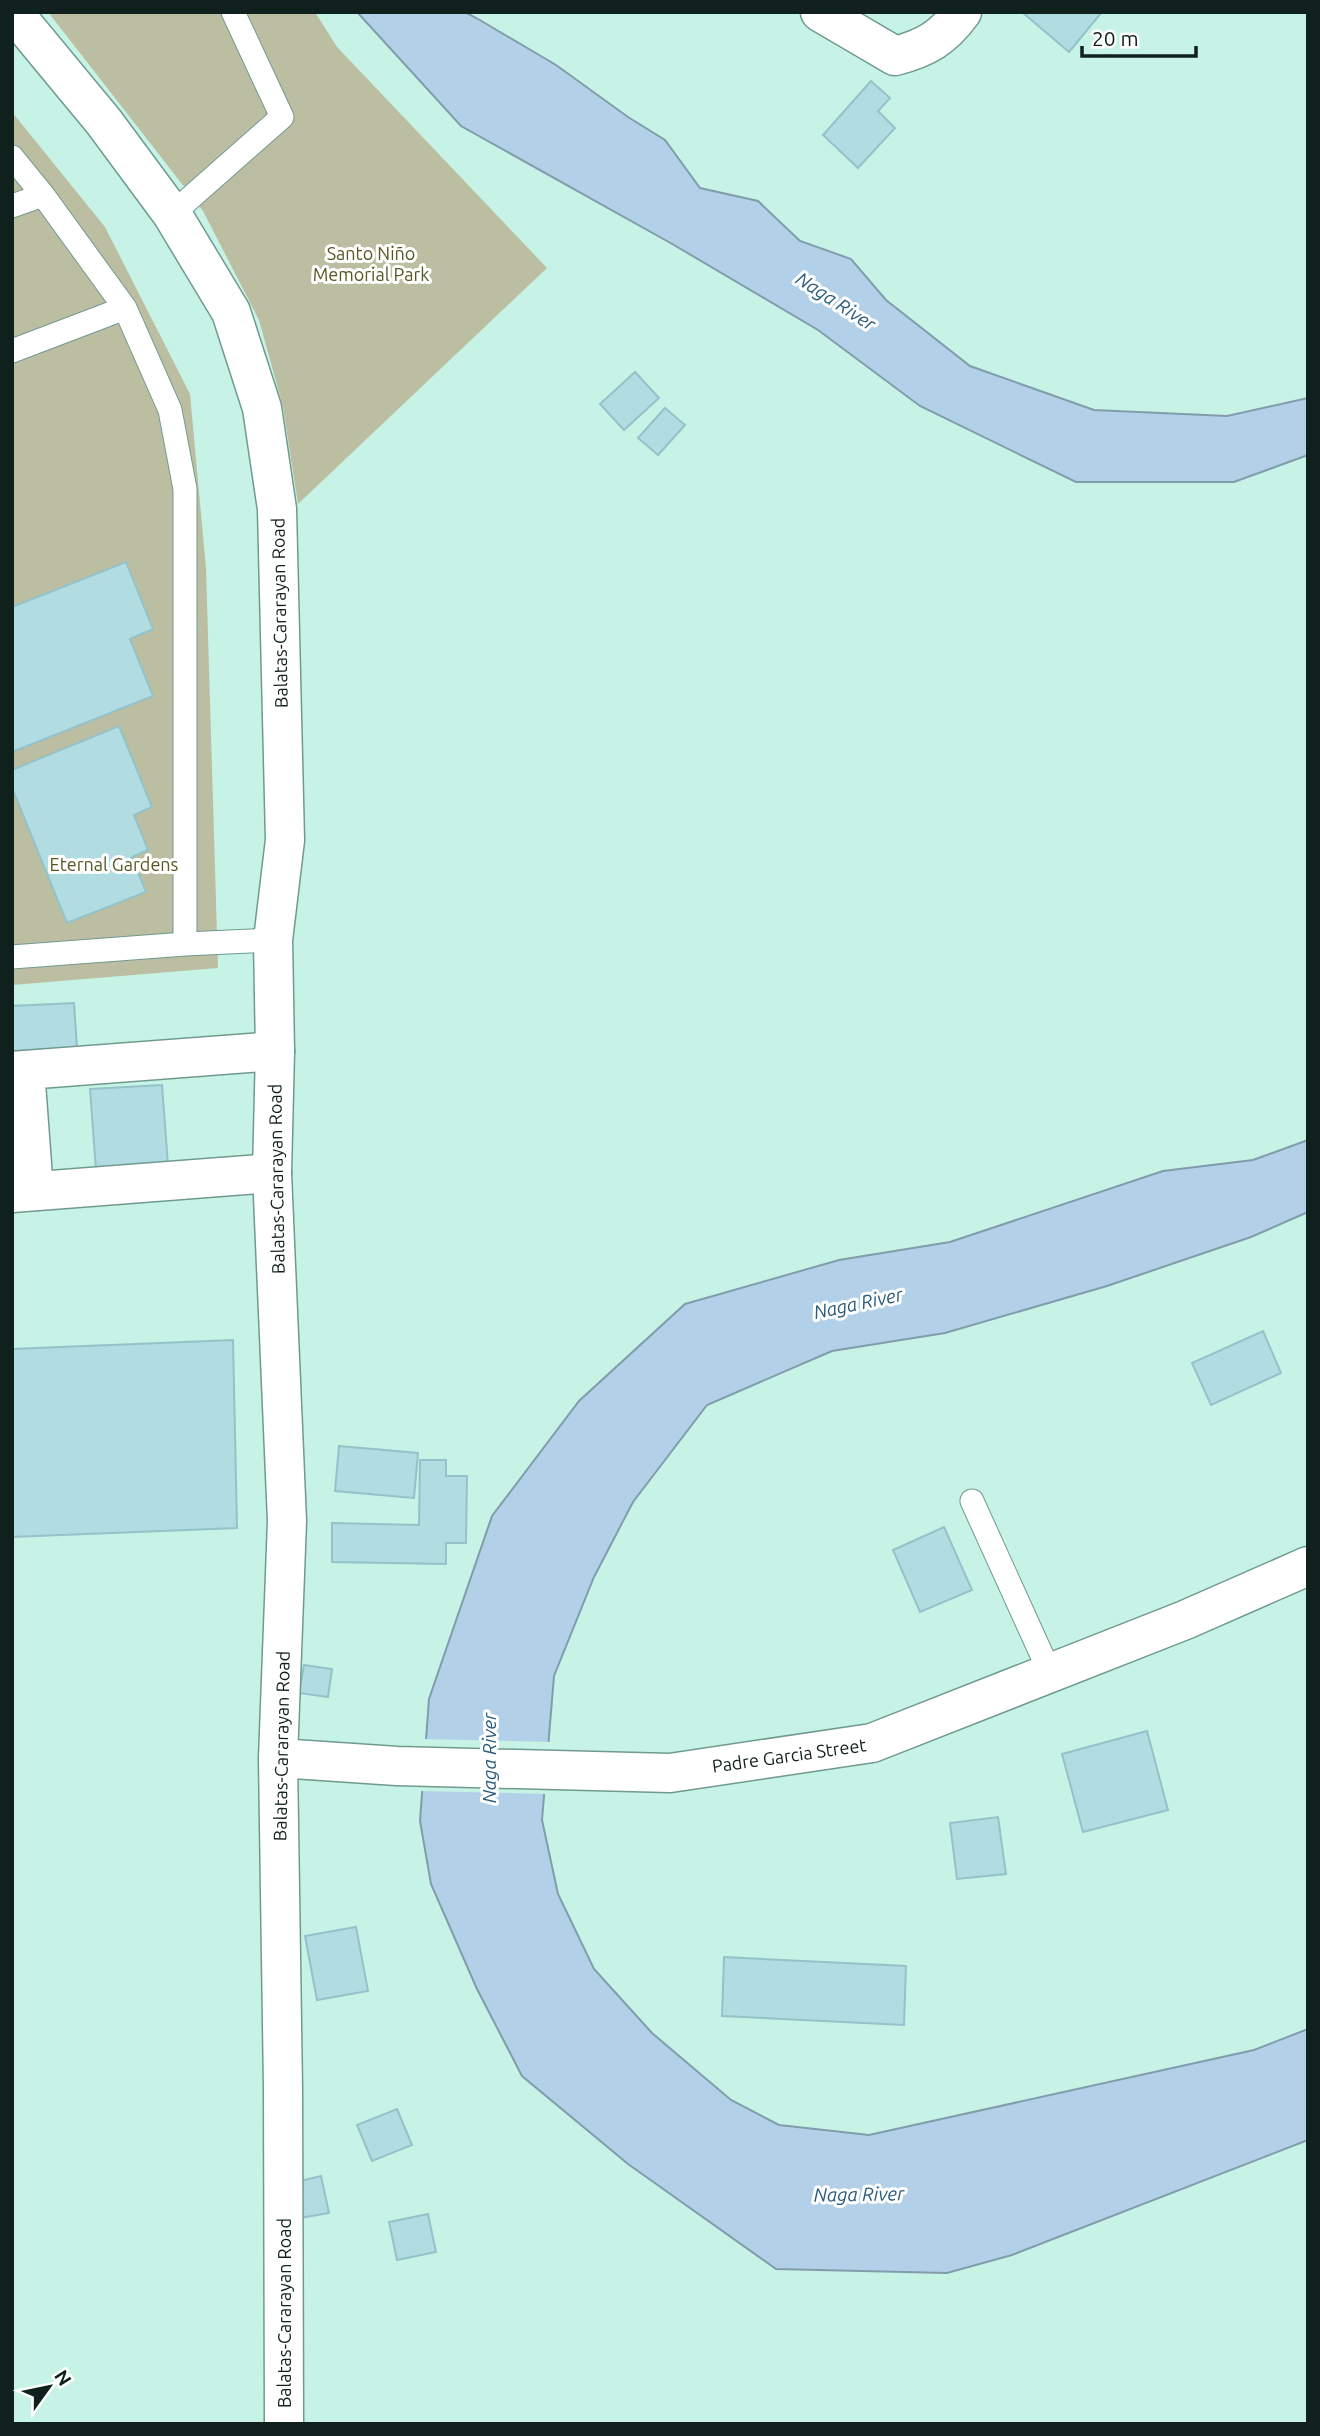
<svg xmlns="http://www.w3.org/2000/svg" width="1320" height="2436" font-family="Ubuntu,sans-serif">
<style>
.green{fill:#bcbea2}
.water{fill:#b2d1e8;stroke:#819cab;stroke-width:2}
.pier{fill:#c6f3e6}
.building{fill:#b0dce2;stroke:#94c2c9;stroke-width:2}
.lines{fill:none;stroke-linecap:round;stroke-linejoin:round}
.lane-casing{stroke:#709a8f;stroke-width:25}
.street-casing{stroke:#709a8f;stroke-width:41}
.secondary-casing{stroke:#709a8f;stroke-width:41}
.lane{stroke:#fff;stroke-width:23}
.street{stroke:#fff;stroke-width:38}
.secondary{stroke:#fff;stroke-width:38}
.labels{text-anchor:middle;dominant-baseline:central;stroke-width:6;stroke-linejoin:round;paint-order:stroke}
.park-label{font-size:18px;fill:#565822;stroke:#fff}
.street-label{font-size:18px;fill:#10211d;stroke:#fff}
.water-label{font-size:19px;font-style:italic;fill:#2a5c7d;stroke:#fff}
</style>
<rect width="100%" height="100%" fill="#c6f3e6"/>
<path class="green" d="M48,12H315L337,47L547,268L298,504L283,407L259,320L203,211Z
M12,112L105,227L190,394L206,568L218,968L12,985Z"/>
<path class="water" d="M357,12H465L478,19L556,65L628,117L665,140L700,188L758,201L800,241L851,259L886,300L970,366L1094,410L1227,416L1308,398V455L1234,482H1076L920,406L818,330L674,245L461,126Z
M1308,1140V1212L1251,1237L1107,1286L945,1333L832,1351L707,1405L633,1502L594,1577L554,1676L542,1820L558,1894L594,1969L652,2033L731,2100L779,2125L869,2135L1254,2050L1308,2029V2140L1012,2255L947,2273L776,2269L628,2164L522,2076L477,1989L431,1884L420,1821L429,1699L492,1516L579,1401L685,1304L839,1260L950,1242L1163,1171L1253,1160Z"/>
<path class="pier" d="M423,1739L552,1742L548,1794L419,1791Z"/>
<path class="building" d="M1022,12H1102L1069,52Z
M871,81L890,98L878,111L895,128L858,168L823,135Z
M635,372L659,398L624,430L600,404Z
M665,408L685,425L658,455L638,438Z
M126,562L153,629L130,639L153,696L12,752V607Z
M119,726L152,807L134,815L148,850L132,857L146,892L67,923L12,788V770Z
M74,1003L77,1048L12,1051V1006Z
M162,1085L168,1165L96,1170L90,1089Z
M1263,1331L1281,1373L1211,1405L1192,1363Z
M233,1340L237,1528L12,1537V1349Z
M339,1446L418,1453L414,1498L335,1491Z
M420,1460H446V1476H467L466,1543H446V1564L332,1562V1523L419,1525Z
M944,1527L972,1590L920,1612L893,1550Z
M304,1665L332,1669L328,1697L299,1693Z
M1147,1731L1168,1810L1083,1832L1062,1754Z
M998,1817L1006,1874L957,1879L950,1823Z
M356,1927L368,1991L317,2000L305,1936Z
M724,1957L906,1966L904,2025L722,2016Z
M397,2109L412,2145L372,2161L357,2125Z
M321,2176L329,2213L300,2218L292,2183Z
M428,2214L436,2252L397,2260L389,2222Z"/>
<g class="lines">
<defs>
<path id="lane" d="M12,157L43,195L125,308L170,410L185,489V944
M12,206L43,195
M172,214L282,117L233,12
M12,351L125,308
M12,957L185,944L273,940
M972,1501L1050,1673"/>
<path id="street" d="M820,12L895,56C926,48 943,38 962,12
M25,1070L275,1051
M12,1071L25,1070L34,1191
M12,1193L272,1173"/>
<path id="secondary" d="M13,12L104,122L172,214L231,312L262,408L277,509L285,840L273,940L275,1051L272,1173L287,1521L278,1758L283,2089L284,2424
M278,1758L397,1766L670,1773L872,1743L1185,1620L1308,1566"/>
</defs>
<use href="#lane" class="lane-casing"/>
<use href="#street" class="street-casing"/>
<use href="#secondary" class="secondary-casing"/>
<use href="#lane" class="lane"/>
<use href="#street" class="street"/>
<use href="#secondary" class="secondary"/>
</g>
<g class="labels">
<g class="park-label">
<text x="371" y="253">Santo Niño<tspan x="371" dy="21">Memorial Park</tspan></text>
<text x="114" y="864">Eternal Gardens</text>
</g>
<g class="street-label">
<text transform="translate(279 613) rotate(-91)">Balatas-Cararayan Road</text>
<text transform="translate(276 1179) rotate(-91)">Balatas-Cararayan Road</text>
<text transform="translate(281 1746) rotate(-89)">Balatas-Cararayan Road</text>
<text transform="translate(789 1755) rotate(-8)">Padre Garcia Street</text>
<text transform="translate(284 2313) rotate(-90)">Balatas-Cararayan Road</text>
</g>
<g class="water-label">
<text transform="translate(836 301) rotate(33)">Naga River</text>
<text transform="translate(858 1303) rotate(-12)">Naga River</text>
<text transform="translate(489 1758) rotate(-90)">Naga River</text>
<text transform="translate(859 2194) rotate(-1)">Naga River</text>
</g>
</g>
<rect width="1320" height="2436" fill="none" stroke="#10211d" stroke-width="28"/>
<g transform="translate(49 2387) rotate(57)" stroke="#ffffff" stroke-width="5" paint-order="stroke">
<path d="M0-5L12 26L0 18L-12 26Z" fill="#10211d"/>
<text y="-10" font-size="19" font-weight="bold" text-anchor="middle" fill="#10211d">N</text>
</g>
<path d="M1082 46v10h114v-10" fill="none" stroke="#10211d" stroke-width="3.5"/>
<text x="1092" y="46" font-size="21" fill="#10211d" stroke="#ffffff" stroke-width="5" paint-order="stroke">20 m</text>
</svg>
